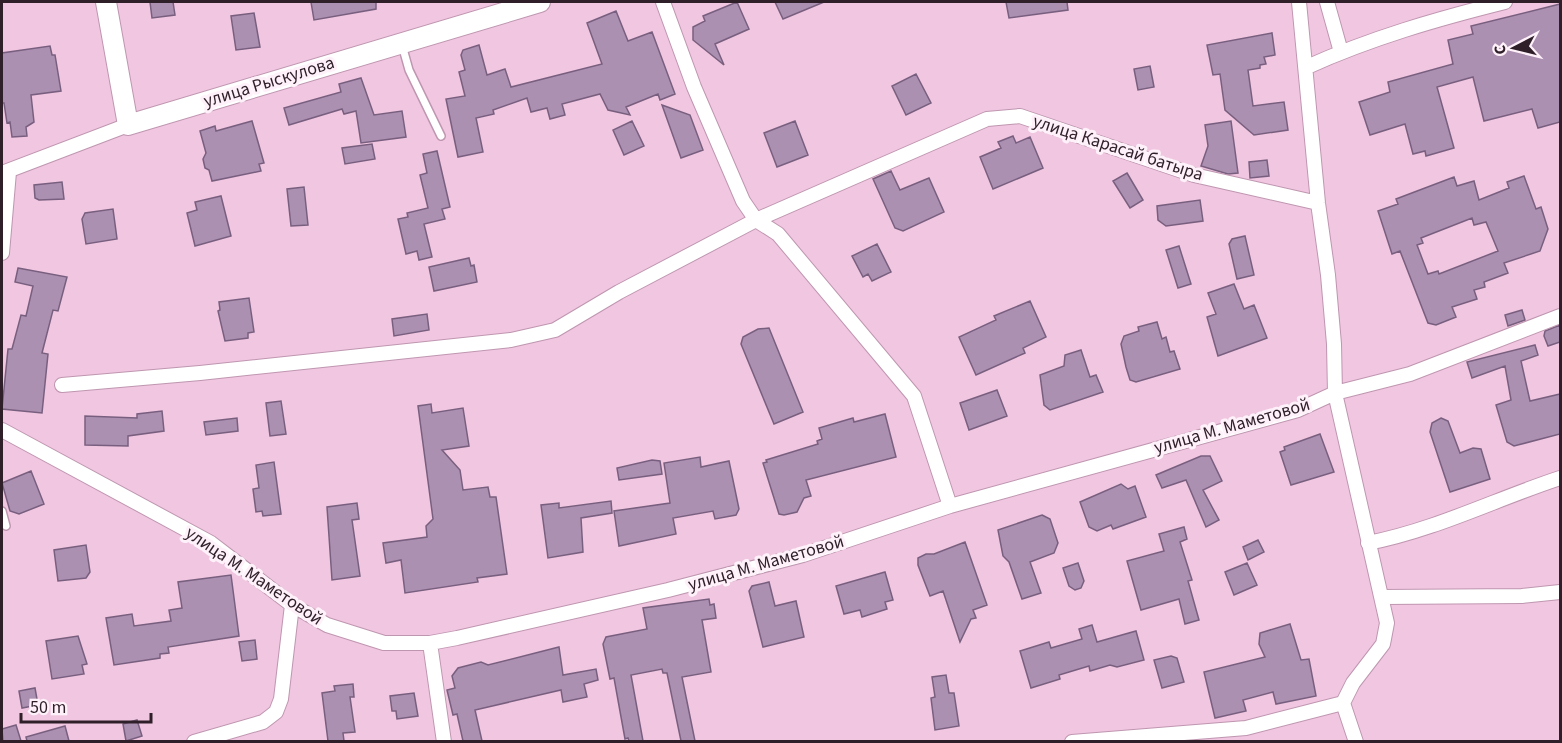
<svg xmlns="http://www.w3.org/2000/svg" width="1562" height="743" font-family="'Source Sans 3',sans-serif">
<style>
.building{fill:#ac90b2;stroke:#795f7f;stroke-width:1.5;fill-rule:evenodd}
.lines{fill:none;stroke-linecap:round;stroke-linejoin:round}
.lane-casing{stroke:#bf96b0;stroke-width:10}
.street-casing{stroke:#bf96b0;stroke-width:16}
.secondary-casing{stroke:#bf96b0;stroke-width:22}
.lane{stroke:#fff;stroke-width:7}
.street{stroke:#fff;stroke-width:14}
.secondary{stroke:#fff;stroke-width:20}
.labels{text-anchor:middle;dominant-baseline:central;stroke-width:6;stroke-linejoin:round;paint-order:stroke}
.street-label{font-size:18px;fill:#2f1f29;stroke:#fef1f9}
</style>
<rect width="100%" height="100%" fill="#f0c6e0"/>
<path class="building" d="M150,2H173L175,15L152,18Z
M311,2H376V9L314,20Z
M737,2L749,29L715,44L724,65L693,40V27L705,21L703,16Z
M775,2H824L783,19Z
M1006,2H1067L1068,10L1009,18Z
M1560,4V122L1538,128L1532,109L1484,121L1473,77L1437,87L1454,148L1426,156L1425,151L1413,154L1405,124L1370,135L1359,102L1390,92L1388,82L1453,64L1448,40L1473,34L1471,26Z
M616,11L628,41L652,32L675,94L660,100L658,94L626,107L630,115L608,110L600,94L562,104L565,115L550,119L547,108L531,112L527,98L493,110L494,114L476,118L483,152L458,157L446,99L465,96L459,72L465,70L461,55L463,50L479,45L487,75L505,69L511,87L602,64L587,23Z
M254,13L260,47L236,50L231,16Z
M1272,33L1275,55L1264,57L1266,64L1260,65V68L1248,70L1253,106L1284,102L1288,130L1254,135L1225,110L1220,74L1213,75L1207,45Z
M50,46L52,55H55L61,91L31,95L34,122L26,127L27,136L12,137L10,122L7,123L4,103H2V53Z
M1150,66L1154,87L1138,90L1134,69Z
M916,74L931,103L906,115L892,86Z
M361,78L374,115L402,111L406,137L361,143L356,111L344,114L342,109L289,125L284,108L341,92L339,84Z
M662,105L690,115L703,150L681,158Z
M252,121L264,163L259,164L261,171L212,181L209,170L205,168L203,159L206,153L200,131L215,126L216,131Z
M632,121L644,146L624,155L613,130Z
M795,121L808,155L777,167L764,133Z
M1231,121L1238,173L1228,174L1201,166L1208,146L1205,125Z
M1013,136L1016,143L1030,137L1043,168L993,189L980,157L1001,148L998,142Z
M372,144L375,159L345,164L342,148Z
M437,151L450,207L442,209L445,219L424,224L432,257L419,260L417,251L406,254L398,219L408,217L407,213L428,208L420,175L427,173L423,154Z
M1267,160L1269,176L1250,178L1249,162Z
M891,171L900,190L929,178L944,212L903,231L895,228L873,179Z
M1127,173L1143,200L1130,208L1113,181Z
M1524,176L1536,209L1541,207L1548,229L1540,251L1504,263L1508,273L1484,282L1485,287L1474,290L1477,299L1452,307L1456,317L1436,325L1428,323L1400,251L1392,254L1378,211L1398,204L1396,199L1454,177L1457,186L1474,181L1479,200L1509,188L1507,182ZM1472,218L1474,225L1486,222L1498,251L1439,274L1438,271L1428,274L1417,245L1423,243L1421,238Z
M62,182L64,199L39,200L35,198L34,185Z
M304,187L308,225L291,226L287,189Z
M221,196L231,236L195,246L187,213L197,210L195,202Z
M1200,200L1203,221L1166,226L1158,220L1157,206Z
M113,209L117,239L86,244L82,219L85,213Z
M1245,236L1254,275L1237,279L1229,244L1232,239Z
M877,244L891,272L872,281L868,274L863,277L852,256Z
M1179,246L1191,284L1178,288L1166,250Z
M469,258L471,266L474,265L477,282L434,291L429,267Z
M18,268L67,277L58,311L53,310L42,353L48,354L42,413L2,409L8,349H12L21,315L26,316L33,286L15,282Z
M1234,284L1244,309L1254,305L1267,338L1218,356L1207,317L1216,314L1208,293Z
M249,298L254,332L248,333V338L225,341L218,311L220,310L219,302Z
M1030,301L1046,337L1023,348L1025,353L976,375L959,337L996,320L994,316Z
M1522,310L1525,320L1508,326L1505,315Z
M427,314L429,330L394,336L392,319Z
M1157,322L1162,339L1166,337L1170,352L1174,351L1180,369L1136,382L1130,380L1126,367L1121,344L1124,336L1139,331L1138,327Z
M1560,325V342L1548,346L1544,336L1545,331Z
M769,328L803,412L774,424L741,344L743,337L758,329Z
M1535,345L1538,355L1521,361L1530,401L1560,394V434L1514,446L1507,442L1496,405L1511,400L1505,366L1472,378L1467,362Z
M1081,350L1090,377L1096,375L1103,392L1050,410L1044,405L1040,375L1064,366L1065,355Z
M997,390L1007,416L969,430L960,403Z
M281,401L286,434L270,436L266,403Z
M431,404L432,413L463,408L469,446L442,450L460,470L463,490L488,487L490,497H496L507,574L477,578L478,582L405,593L401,560L386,563L383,543L427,537L426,526L433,519L418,406Z
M162,411L164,431L128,436V446L85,445V416L137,418V414Z
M885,414L896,457L806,480L811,496L804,498L797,512L784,515L779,514L763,463L767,462L766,460L818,444L817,441L822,439L819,428L853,418L854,422Z
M237,418L238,431L206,435L204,422Z
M1441,418L1448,421L1460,453L1473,448L1481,449L1490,479L1450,492L1430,432L1432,423Z
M1320,434L1334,472L1291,485L1280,452L1285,450L1284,447Z
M1201,456H1210L1222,481L1203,490L1219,520L1206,527L1186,480L1162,488L1156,475Z
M700,457L701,467L729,461L739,509L736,515L715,519L713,511L673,518L676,534L619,546L614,511L670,503L664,463Z
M652,460L660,461L662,474L619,480L617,468Z
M274,462L281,514L263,516L262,511L256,512L253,489L259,488L256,465Z
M31,471L44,504L19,514L10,511L2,483Z
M1121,484L1128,489L1135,486L1146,517L1113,529L1111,525L1097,531L1089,527L1080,502Z
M611,501L612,513L581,518L583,552L548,558L541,505L559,503V508Z
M357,503L359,519L352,520L360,576L332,580L327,507Z
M1042,515L1050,519L1058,543L1054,553L1030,562L1041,593L1022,599L1009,562L1003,556L998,530Z
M1184,527L1187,539L1180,542L1192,580L1188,581L1199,620L1185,624L1179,599L1141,610L1127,561L1164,551L1159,534Z
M1258,540L1264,552L1248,560L1243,547Z
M965,542L987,605L973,610L976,618L971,619L960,642L943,591L930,596L918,565V558L926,554H934Z
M86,545L90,572L86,578L58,581L54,550Z
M1078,563L1084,581L1081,588L1075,590L1069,586L1063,568Z
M1247,563L1257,585L1234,595L1225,572Z
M885,572L893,600L885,602L887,609L862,617L860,610L844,614L836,586Z
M231,575L239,636L168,647L169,653L160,654V658L114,665L106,618L132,614L134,626L171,621L169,610L182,608L178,582Z
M769,582L775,606L796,601L804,637L763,647L749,591L752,586Z
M709,599L710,605L714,604L716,618L702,620L711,672L682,677L695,741H681L667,673H663L662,669L631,675L643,741H629L628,738L625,739L614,678L610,679L603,644L606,637L647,629L643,608Z
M1290,624L1301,660L1309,659L1316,696L1276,704L1273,692L1243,700L1246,711L1215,718L1204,672L1265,657L1259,644L1260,633Z
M1092,625L1097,642L1136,631L1144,660L1117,667L1110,665L1090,671L1089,666L1059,675L1060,679L1031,688L1020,651L1049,642L1051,648L1082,639L1079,629Z
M78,636L87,664L82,665L84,674L52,679L46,641Z
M255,640L257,659L242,661L239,642Z
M559,647L563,675L596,669L598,680L584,684L587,697L563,702L561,690L475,710L482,741H463L457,714L453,715L447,690L455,688L452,676L458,668L481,662L488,665Z
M1171,656L1177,658L1184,682L1162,688L1154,660Z
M946,675L949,693H954L959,726L935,730L931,698L935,697L932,677Z
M353,684L354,697H350L355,732L343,733L344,741H328L322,693L335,691L334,686Z
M35,688L38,705L22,708L19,691Z
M414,693L418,716L397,719L396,711H392L390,696Z
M137,720L142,736L126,741L123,724Z
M16,725L21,741H3L2,729Z
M65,726L69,741H27L26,737Z"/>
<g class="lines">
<defs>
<path id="lane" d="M402,45L409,70L441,136
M2,511L6,526"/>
<path id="street" d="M663,2L694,87L743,201L756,220L778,234L914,396L950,506
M1299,2L1318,203L1328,275L1334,344L1335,393L1387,623L1383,644L1353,683L1343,703L1356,742
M1327,2L1341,52
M1307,67C1371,38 1437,19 1505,2
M2,173L128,125
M2,253L9,172
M62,385L200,373L511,340L555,330L619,292L756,220L987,119L1020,116L1194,175L1318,203
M2,430L211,543L292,605L327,625L384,643H430L457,638L668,590L803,555L950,506L1298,410L1335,393L1410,374L1560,316
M1368,543C1435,530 1496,499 1560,478
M1383,597L1522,596L1560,592
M430,643L444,742
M194,742L263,722L276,712L281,699L292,605
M1072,742L1246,728L1343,703"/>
<path id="secondary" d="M106,2L128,125L540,2"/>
</defs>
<use href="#lane" class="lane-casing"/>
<use href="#street" class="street-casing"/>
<use href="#secondary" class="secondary-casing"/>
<use href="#lane" class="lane"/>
<use href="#street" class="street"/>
<use href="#secondary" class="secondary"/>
</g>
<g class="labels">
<g class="street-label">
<text transform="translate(269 82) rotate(-17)">улица Рыскулова</text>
<text transform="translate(1118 148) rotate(18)">улица Карасай батыра</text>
<text transform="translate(1232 426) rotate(-16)">улица М. Маметовой</text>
<text transform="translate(766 563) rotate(-16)">улица М. Маметовой</text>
<text transform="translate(254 576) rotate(34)">улица М. Маметовой</text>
</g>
</g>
<rect width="1562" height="743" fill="none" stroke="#2f1f29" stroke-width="6"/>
<g transform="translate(1514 48) rotate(263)" stroke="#fef1f9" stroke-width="4.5" paint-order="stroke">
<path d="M0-4.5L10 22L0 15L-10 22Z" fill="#2f1f29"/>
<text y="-9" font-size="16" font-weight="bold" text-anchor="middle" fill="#2f1f29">С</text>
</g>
<path d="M21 713v9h130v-9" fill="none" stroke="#2f1f29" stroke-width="3"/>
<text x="30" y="713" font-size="18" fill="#2f1f29" stroke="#fef1f9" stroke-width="4.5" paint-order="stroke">50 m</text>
</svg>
